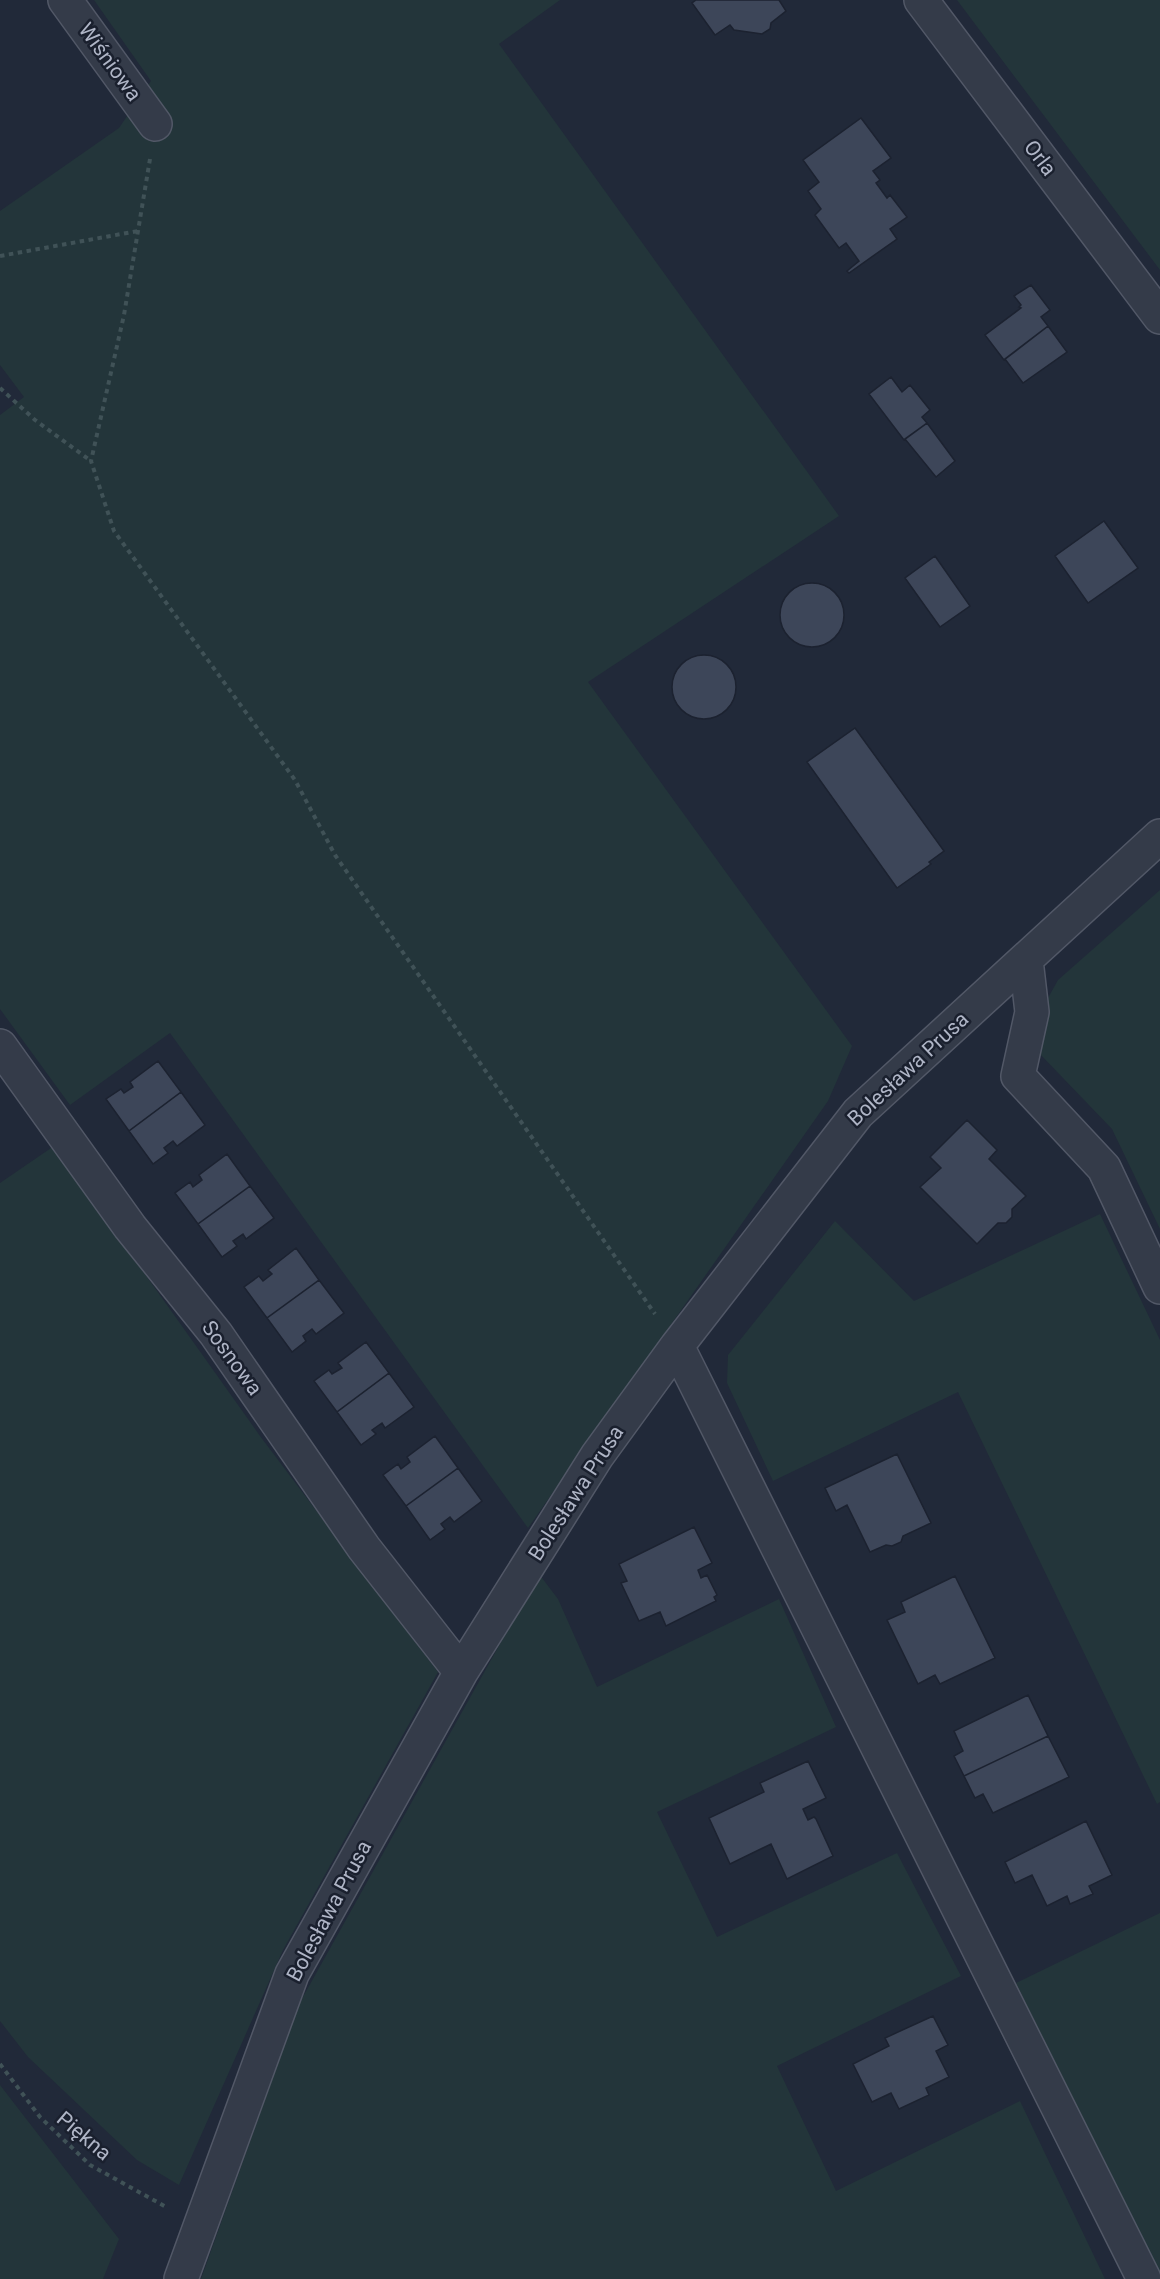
<svg xmlns="http://www.w3.org/2000/svg" width="1160" height="2279" font-family="Roboto,sans-serif">
<style>
.green{fill:#23353a}
.building{fill:#3d4659;stroke:#1c2230;stroke-width:1.5}
.lines{fill:none;stroke-linecap:round;stroke-linejoin:round}
.minor-casing{stroke:#525867;stroke-width:36}
.path{stroke:#405257;stroke-width:4;stroke-dasharray:4.5 4.5;stroke-linecap:butt}
.minor{stroke:#343b49;stroke-width:33}
.labels{text-anchor:middle;dominant-baseline:central;stroke-width:5;stroke-linejoin:round;paint-order:stroke}
.street-label{font-size:21px;fill:#afb5c6;stroke:#1a202e}
</style>
<rect width="100%" height="100%" fill="#212939"/>
<path class="green" d="M94,0H560L499,44L839,516L588,682L852,1046L828,1101L528,1528L170,1033L70,1105L0,1009V415L24,397L0,365V211L119,128L151,81Z
M957,0H1160V270Z
M1160,890V1229L1112,1129L1039,1053L1043,1007L1058,980Z
M54,1146L260,1436L438,1672L283,1950L179,2185L137,2160L28,2057L0,2021V1183Z
M1100,1214L1160,1340V1802L1157,1804L958,1392L773,1481L727,1383L728,1355L835,1221L914,1301Z
M539,1574L558,1599L597,1687L779,1599L836,1727L657,1812L717,1937L897,1853L961,1976L777,2066L836,2191L1020,2101L1105,2279H201L299,2004Z
M1160,1913V2279H1158L1016,1983Z
M0,2085L119,2239L103,2279H0Z"/>
<path class="building" d="M696,0H779L786,11L771,23L770,29L762,34L734,30L730,25L715,35L692,3Z
M861,118L891,158L873,171L880,180L876,183L887,198L890,195L907,217L890,229L897,239L849,273L847,271L859,261L846,243L839,248L815,215L821,209L808,191L819,182L803,160Z
M1031,285L1050,310L1041,317L1048,326L1004,360L985,335L1021,308L1019,307L1021,305L1014,296Z
M1048,326L1067,352L1023,383L1005,359Z
M891,377L902,392L910,385L930,410L922,417L927,423L904,440L869,394Z
M927,423L955,461L936,477L905,439Z
M1104,521L1138,568L1088,603L1055,556Z
M935,556L970,606L940,627L905,578Z
M780 615a32 32 0 1 1 64 0a32 32 0 1 1-64 0Z
M672 687a32 32 0 1 1 64 0a32 32 0 1 1-64 0Z
M855,728L944,851L929,862L931,864L897,888L807,762Z
M158,1061L181,1092L129,1131L106,1099L121,1089L124,1093L133,1087L130,1082Z
M181,1092L205,1125L177,1146L173,1141L164,1148L168,1153L153,1164L129,1131Z
M967,1120L997,1150L989,1159L1026,1196L1012,1209V1217L1006,1223H998L977,1244L920,1187L941,1168L930,1157Z
M227,1154L250,1186L198,1224L175,1193L190,1182L193,1187L202,1180L199,1175Z
M250,1186L274,1218L246,1239L243,1234L233,1241L237,1246L222,1257L198,1224Z
M296,1248L319,1280L267,1318L244,1287L259,1276L263,1281L272,1274L268,1270Z
M319,1280L344,1313L316,1334L312,1329L303,1336L306,1341L292,1352L267,1318Z
M366,1342L389,1373L337,1412L314,1381L329,1370L332,1374L342,1368L338,1363Z
M389,1373L414,1407L385,1428L382,1423L372,1430L376,1434L361,1445L337,1412Z
M435,1436L458,1468L406,1506L383,1475L398,1464L401,1469L410,1462L407,1457Z
M897,1454L931,1523L903,1536L901,1542L892,1546L886,1545L870,1552L847,1505L836,1511L825,1488Z
M458,1468L482,1501L454,1522L450,1517L441,1524L445,1529L430,1540L406,1506Z
M694,1527L712,1563L698,1570L701,1578L707,1575L717,1595L714,1597L716,1601L666,1626L660,1612L639,1621L621,1583L627,1581L619,1564Z
M955,1576L995,1658L940,1684L935,1675L918,1684L887,1620L905,1612L901,1602Z
M1028,1695L1048,1736L964,1776L954,1756L963,1751L954,1731Z
M1048,1736L1069,1777L993,1813L983,1794L975,1798L964,1776Z
M808,1761L826,1798L803,1809L808,1820L814,1817L816,1819L833,1856L787,1879L771,1844L730,1864L709,1818L764,1792L760,1783Z
M1086,1821L1112,1875L1089,1886L1093,1894L1070,1904L1067,1896L1047,1906L1032,1875L1015,1883L1005,1862Z
M933,2016L948,2045L936,2051L949,2077L926,2088L929,2095L899,2109L891,2093L872,2102L853,2064L889,2046L885,2038Z"/>
<g class="lines">
<defs>
<path id="minor" d="M65,0L155,124
M921,0L1160,317
M1026,960L1032,1012L1018,1076L1104,1168L1160,1287
M0,1046L130,1227L216,1334L364,1548L461,1672
M677,1346L1144,2279
M181,2279L292,1974L461,1672L597,1456L677,1346L858,1113L1160,836"/>
</defs>
<use href="#minor" class="minor-casing"/>
<path class="path" d="M150,159L124,315L91,461L114,531L295,780L335,855L655,1314
M0,256L138,231
M0,388L35,420L91,461
M0,2064L40,2117L90,2165L168,2208"/>
<use href="#minor" class="minor"/>
</g>
<g class="labels">
<g class="street-label">
<text transform="translate(110 62) rotate(54)">Wiśniowa</text>
<text transform="translate(1040 158) rotate(53)">Orla</text>
<text transform="translate(908 1069) rotate(-43)">Bolesława Prusa</text>
<text transform="translate(232 1358) rotate(54)">Sosnowa</text>
<text transform="translate(576 1493) rotate(-57)">Bolesława Prusa</text>
<text transform="translate(329 1911) rotate(-62)">Bolesława Prusa</text>
<text transform="translate(84 2136) rotate(40)">Piękna</text>
</g>
</g>
</svg>
